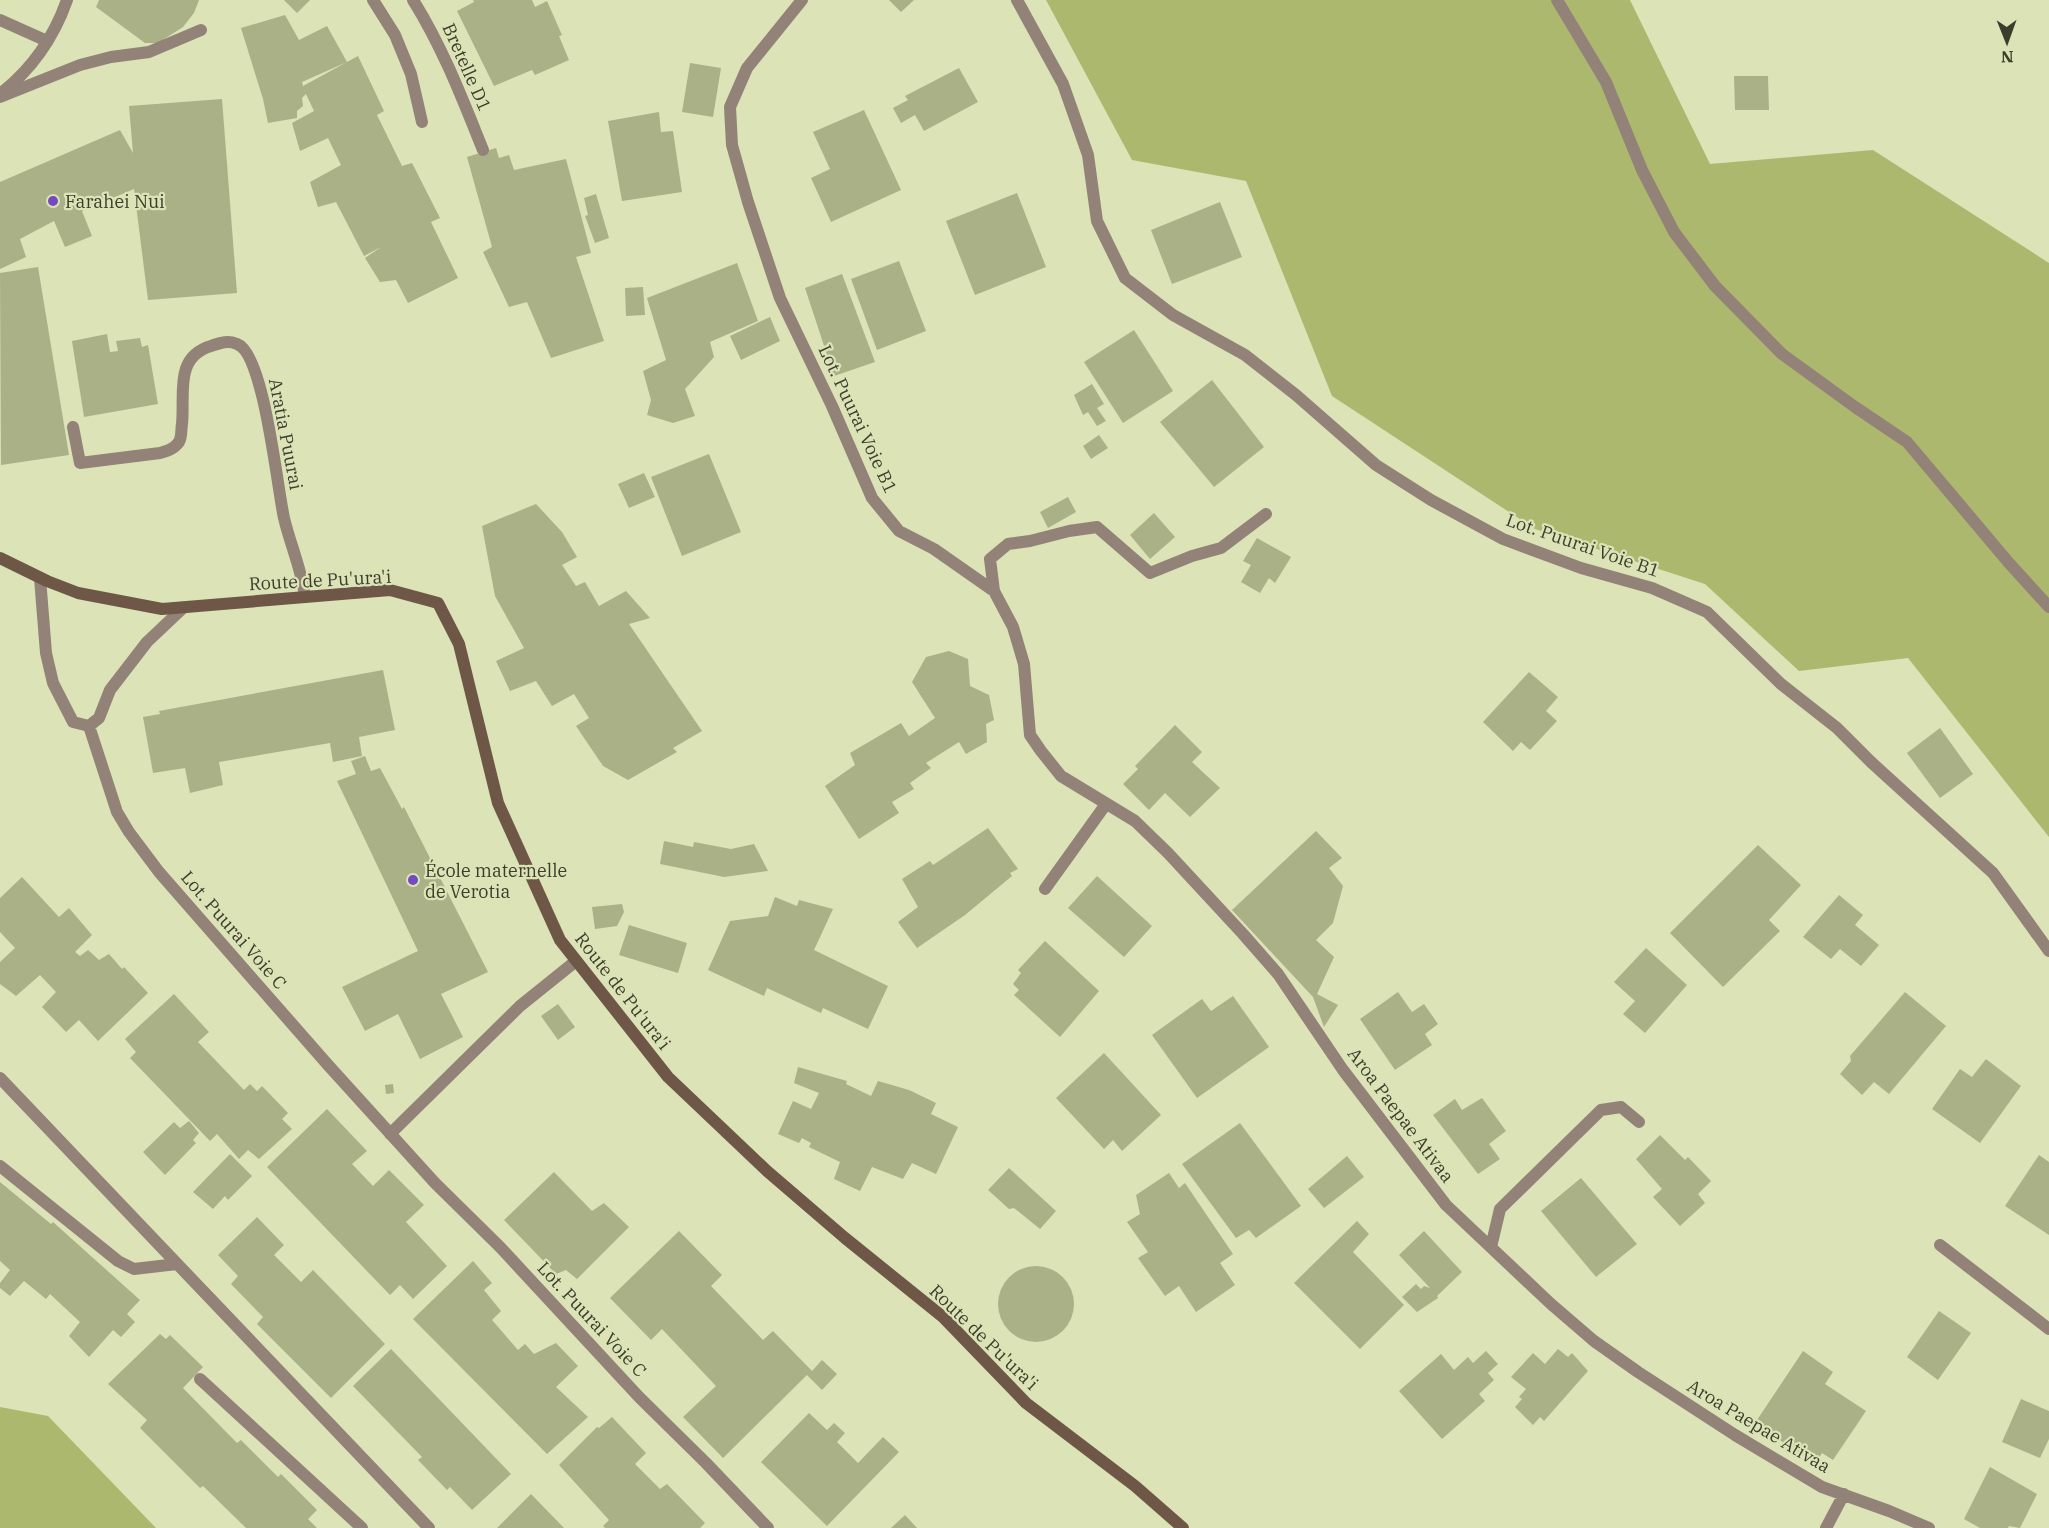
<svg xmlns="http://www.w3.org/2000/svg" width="2049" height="1528" viewBox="0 0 2049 1528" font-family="'IBM Plex Serif',serif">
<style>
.green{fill:#adb86f}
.building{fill:#aab187}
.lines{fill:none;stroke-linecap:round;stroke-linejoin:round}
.service{stroke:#938277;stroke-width:12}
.minor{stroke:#938277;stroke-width:12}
.secondary{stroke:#6f5747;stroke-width:12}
.poi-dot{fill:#7449c2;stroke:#dbe3b7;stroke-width:2}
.labels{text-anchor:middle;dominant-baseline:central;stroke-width:4.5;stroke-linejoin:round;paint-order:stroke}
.street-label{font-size:18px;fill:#3b3e2c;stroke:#dbe3b7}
.poi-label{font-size:18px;fill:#3b3e2c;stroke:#dbe3b7;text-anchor:start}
</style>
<rect width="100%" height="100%" fill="#dbe3b7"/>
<path class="green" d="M1046,0H1630L1710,164L1873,150L2049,263V837L1908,658L1799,671L1705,584L1535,529L1332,396L1246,181L1132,160Z
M0,1407L48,1416L156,1528H0Z"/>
<path class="building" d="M99,0H199L194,13L183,27L158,43H145L96,7Z
M284,0H310L297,13Z
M473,0H532L535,7L547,1L562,35L559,36L569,60L535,75L532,70L494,86L457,11L474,2Z
M889,0H914L901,12Z
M285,15L299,40L327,26L347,62L302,82L303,86L358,56L384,111L377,115L402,166L412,163L440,218L431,222L458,278L408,303L396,280L380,282L365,258L381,247L364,256L336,202L318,207L310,182L341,165L328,138L300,151L292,123L314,111L306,94L302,98L303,106L297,111V118L268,123L263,99L241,28Z
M690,63L721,68L713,117L682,112Z
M959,68L978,102L924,131L915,115L901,123L893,108L908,100L905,96Z
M1734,76H1768L1769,110H1735Z
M222,99L237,293L148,300L134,189L82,211L92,236L65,247L54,221L20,239L26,257L0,269V182L120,130L133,153L129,106Z
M864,110L901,190L831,222L811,178L830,169L813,132Z
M659,112L661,132L673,131L682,192L622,201L608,121Z
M496,148L499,158L509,155L514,170L566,159L591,253L576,257L604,341L551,358L527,302L509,307L483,252L492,247L467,157Z
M1017,193L1046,267L975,295L946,221Z
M596,194L609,238L595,243L585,216L588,215L584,198Z
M1220,202L1242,257L1172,284L1151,230Z
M899,261L926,331L877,350L851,279Z
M737,263L758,321L710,342L714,357L685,389L695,416L673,423L647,415L651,400L643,371L666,360L647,298Z
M38,267L69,455L1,465L0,273Z
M842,274L875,362L834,376L805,288Z
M643,287L645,315L626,316L625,288Z
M770,317L780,341L741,360L730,336Z
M1134,330L1173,391L1123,423L1084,362Z
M107,334L110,352L118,351L116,341L140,338L142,347L148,345L158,404L84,417L72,341Z
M1212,380L1264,447L1214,487L1160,422Z
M1092,384L1104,404L1097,408L1106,421L1097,426L1088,412L1083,415L1074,395Z
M1099,435L1108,448L1091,459L1083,446Z
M709,454L741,532L682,556L651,477Z
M644,473L655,497L629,508L618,484Z
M1068,497L1076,512L1048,528L1040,512Z
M536,504L562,532L577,557L562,565L576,586L585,582L599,606L626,591L650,618L629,624L702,731L673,748L677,752L628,780L603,766L576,726L589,718L574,694L552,706L536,681L510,691L496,661L524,648L495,596L482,526Z
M1154,513L1175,537L1150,559L1130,535Z
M1257,538L1291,557L1275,583L1269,578L1260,593L1241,582L1251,565L1243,561Z
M949,651L968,659L970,686L989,695L994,720L986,724L987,742L966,754L959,742L926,763L931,768L910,783L914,789L892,802L899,813L859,839L825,786L855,765L850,753L901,723L909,736L935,718L912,682L926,657Z
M383,670L395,730L359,737L362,756L333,762L330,743L219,762L223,785L190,793L185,768L153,773L143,717L160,714L159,711Z
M1529,672L1558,697L1546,711L1557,721L1530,750L1521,742L1513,751L1483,722Z
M1175,725L1202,752L1192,762L1220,788L1190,817L1165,793L1149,810L1123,784L1138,769L1135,766Z
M1940,728L1973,774L1940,798L1907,753Z
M365,756L371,771L380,768L402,809L404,807L488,972L441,994L463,1037L420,1059L398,1014L365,1031L342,987L418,951L337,781L356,774L351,761Z
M988,828L1018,869L1010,873L1012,876L965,915L917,948L898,922L918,907L902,879L930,861L933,865Z
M1316,831L1342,858L1329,868L1343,886L1333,923L1316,940L1334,957L1317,994L1338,1005L1324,1027L1313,997L1232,910Z
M664,841L693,847L694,842L731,849L754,844L768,871L724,877L660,864Z
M1758,845L1801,885L1769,920L1780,931L1723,987L1670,933Z
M1097,876L1152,926L1124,957L1068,908Z
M22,877L59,917L69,908L92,935L75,952L80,956L88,950L99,960L109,954L122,969L124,967L148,993L98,1041L79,1020L66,1032L42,1007L56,992L40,975L16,996L0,984V962L15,948L0,932V898Z
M1839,895L1863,915L1855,925L1879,945L1861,966L1840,949L1831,959L1803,937Z
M775,897L797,906L799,900L833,909L814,950L888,986L868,1029L823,1008L821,1013L767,988L764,996L708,970L730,921L768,916Z
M622,904L624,912L617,926L595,929L592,907Z
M629,925L687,943L678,973L619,955Z
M1045,941L1099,991L1060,1037L1014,995L1019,990L1013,984L1021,973L1018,970Z
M1646,948L1687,985L1645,1033L1623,1014L1635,1001L1614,982Z
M1398,992L1412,1012L1424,1004L1438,1024L1425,1034L1432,1045L1395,1070L1360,1019Z
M1905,992L1946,1026L1889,1094L1874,1082L1862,1095L1840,1074L1851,1061L1850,1056Z
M174,994L209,1032L198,1042L244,1090L250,1084L257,1091L262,1086L288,1113L282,1119L292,1129L259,1159L248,1150L239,1159L217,1134L210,1141L130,1058L136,1052L125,1039Z
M1233,996L1269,1047L1197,1098L1152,1035L1202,999L1211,1011Z
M558,1004L575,1027L558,1040L541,1016Z
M1104,1053L1161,1115L1122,1151L1113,1140L1104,1149L1056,1098Z
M1986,1059L2021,1086L1980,1143L1932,1109L1960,1069L1972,1077Z
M798,1067L847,1081L846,1084L871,1096L878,1081L909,1090L936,1103L931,1114L958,1127L936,1174L912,1163L903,1179L872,1167L860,1191L834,1179L840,1162L809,1147L811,1143L802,1138L799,1143L778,1134L793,1101L811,1109L819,1093L794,1083Z
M393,1084L394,1093L386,1094L385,1085Z
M1482,1098L1506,1131L1489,1144L1500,1159L1478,1174L1433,1115L1455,1099L1462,1110Z
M327,1109L367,1151L352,1164L373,1186L389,1170L424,1205L406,1222L447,1266L413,1299L400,1285L390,1295L267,1167Z
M189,1121L199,1133L193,1140L196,1143L165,1175L143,1152L174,1122L180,1128Z
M1240,1123L1301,1206L1256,1238L1249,1230L1236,1238L1182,1164Z
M1660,1135L1685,1160L1688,1157L1711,1181L1698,1194L1705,1203L1680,1226L1653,1197L1662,1189L1636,1159Z
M230,1154L252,1176L228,1200L225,1196L213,1209L193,1192Z
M2039,1155L2049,1162V1235L2005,1206Z
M1347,1156L1364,1177L1324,1208L1308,1189Z
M1009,1168L1056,1211L1040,1229L1014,1208L1009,1209L988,1190Z
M554,1172L592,1211L604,1203L629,1227L577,1279L566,1270L556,1274L504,1220Z
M1169,1173L1179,1188L1185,1183L1233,1254L1220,1263L1235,1285L1196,1312L1179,1286L1165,1296L1138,1258L1148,1252L1127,1222L1140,1214L1136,1195Z
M1581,1178L1637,1244L1596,1277L1541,1211Z
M0,1182L51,1224L53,1222L140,1300L127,1314L135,1322L121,1337L113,1330L89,1357L69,1336L80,1322L50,1294L46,1299L24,1281L10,1296L0,1288V1283L10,1270L0,1261Z
M257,1217L284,1245L274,1255L301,1282L313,1270L385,1344L331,1398L257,1324L263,1317L231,1284L238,1276L218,1255Z
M1357,1221L1369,1234L1353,1252L1404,1305L1360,1349L1294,1283Z
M679,1231L722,1275L711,1286L763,1340L773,1331L812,1371L822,1360L837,1374L822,1390L807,1375L723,1458L683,1417L716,1386L662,1329L651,1340L610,1298Z
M1424,1231L1462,1272L1437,1296L1438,1298L1417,1312L1402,1297L1416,1284L1421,1289L1424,1286L1430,1288L1399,1255Z
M473,1261L492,1283L484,1290L501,1311L492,1320L518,1350L525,1344L534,1354L556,1343L578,1366L556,1387L588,1417L547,1454L413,1319Z
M998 1304a38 38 0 1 1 76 0a38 38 0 1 1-76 0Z
M1939,1311L1971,1333L1938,1380L1907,1357Z
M160,1334L166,1339L170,1335L203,1367L183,1388L237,1443L241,1440L278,1477L281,1474L317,1510L308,1519L317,1528H246L203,1486L200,1488L140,1428L147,1420L108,1384Z
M391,1349L511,1474L472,1510L450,1487L447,1490L418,1460L422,1457L353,1386Z
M1558,1349L1568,1357L1572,1353L1588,1371L1544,1421L1540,1417L1533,1425L1515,1407L1522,1399L1519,1397L1526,1389L1511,1377L1533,1353L1545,1364Z
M1486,1351L1498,1364L1488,1373L1494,1380L1479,1394L1485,1401L1442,1439L1399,1391L1441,1354L1454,1370L1468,1357L1473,1363Z
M1803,1351L1833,1372L1825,1384L1866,1411L1833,1460L1822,1453L1815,1464L1755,1423Z
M2021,1399L2049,1411V1439L2040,1458L2002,1442Z
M809,1413L827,1430L834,1423L845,1433L837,1442L858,1463L883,1437L899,1452L827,1526L761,1462Z
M612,1417L646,1453L635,1464L660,1489L667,1484L705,1523L700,1528H605L603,1526L609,1520L559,1465L597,1427L599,1428Z
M1990,1467L2037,1494L2020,1528L2009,1526L2008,1528H1980L1964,1519Z
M531,1494L564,1528H497Z
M905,1515L917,1528H891Z"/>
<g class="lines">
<path class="service" d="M373,0L395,35L411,74L422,122
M0,20L47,41
M0,97L80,65L111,57L149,52L201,30
M1045,889L1106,804
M1940,1245L2049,1329"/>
<path class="minor" d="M413,0C443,48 462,98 483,150
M802,0L747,68L730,107L732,145L748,202L780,298L832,406L872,498L899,531L934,549L994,591L990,559L1008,544L1030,541L1069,531L1097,527L1150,573L1192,556L1221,548L1266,514
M1017,0L1063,84L1088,155L1097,221L1125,278L1173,315L1245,355L1296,395L1376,465L1431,500L1503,539L1581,568L1652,588L1707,612L1781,684L1837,728L1871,762L1993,873L2049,951
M1557,0L1606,82L1642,170L1674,232L1715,286L1782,354L1855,407L1907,442L2009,563L2049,607
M0,94C31,70 54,37 67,0
M73,427L80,463L160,453C167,451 174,449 179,442C182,437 181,429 182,424C185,394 174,357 211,346C220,343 227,340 237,344C264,353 277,487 284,518C290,544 302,570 305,597
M40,578L46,653L53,683L73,722L89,726
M994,591L1013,627L1024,664L1030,735L1041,751L1061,776L1135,821L1168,853L1243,934L1278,974L1343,1070L1446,1205L1551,1304L1594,1341L1638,1372L1735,1435L1822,1487L1889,1511L1929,1528
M89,726L117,812L129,832L159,872L328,1065L435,1183L500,1247L639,1397L706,1463L768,1528
M89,726L99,718L110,690L147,642L183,608
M0,1078L429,1528
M390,1134L520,1006L576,961
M0,1166L118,1261L134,1269L177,1264
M1491,1247L1500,1209L1601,1110L1621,1107L1639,1122
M200,1379L362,1528
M1826,1528L1844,1494"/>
<path class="secondary" d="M0,558L47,581L78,593L162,609L390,590L438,603L459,644L498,803L560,940L668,1077L767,1171L845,1238L943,1317L1026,1403L1135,1486L1183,1528"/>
</g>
<g class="poi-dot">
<circle cx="53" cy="201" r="6"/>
<circle cx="413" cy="880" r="6"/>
</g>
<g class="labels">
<g class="street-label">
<text transform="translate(467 67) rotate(66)">Bretelle D1</text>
<text transform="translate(858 419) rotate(65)">Lot. Puurai Voie B1</text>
<text transform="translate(286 434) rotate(79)">Aratia Puurai</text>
<text transform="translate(1583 545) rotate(19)">Lot. Puurai Voie B1</text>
<text transform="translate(320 580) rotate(-3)">Route de Pu'ura'i</text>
<text transform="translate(234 930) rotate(49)">Lot. Puurai Voie C</text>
<text transform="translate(623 991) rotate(52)">Route de Pu'ura'i</text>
<text transform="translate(1401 1115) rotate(53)">Aroa Paepae Ativaa</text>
<text transform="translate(592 1319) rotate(47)">Lot. Puurai Voie C</text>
<text transform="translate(984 1337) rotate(44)">Route de Pu'ura'i</text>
<text transform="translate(1759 1426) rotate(31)">Aroa Paepae Ativaa</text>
</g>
<g class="poi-label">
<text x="65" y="201">Farahei Nui</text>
<text x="425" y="870">École maternelle<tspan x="425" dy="21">de Verotia</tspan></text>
</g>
</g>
<g transform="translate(2007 42) rotate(179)" stroke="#dbe3b7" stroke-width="4.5" paint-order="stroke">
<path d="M0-4.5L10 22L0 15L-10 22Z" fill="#3b3e2c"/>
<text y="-9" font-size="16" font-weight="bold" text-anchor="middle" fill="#3b3e2c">N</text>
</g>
</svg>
